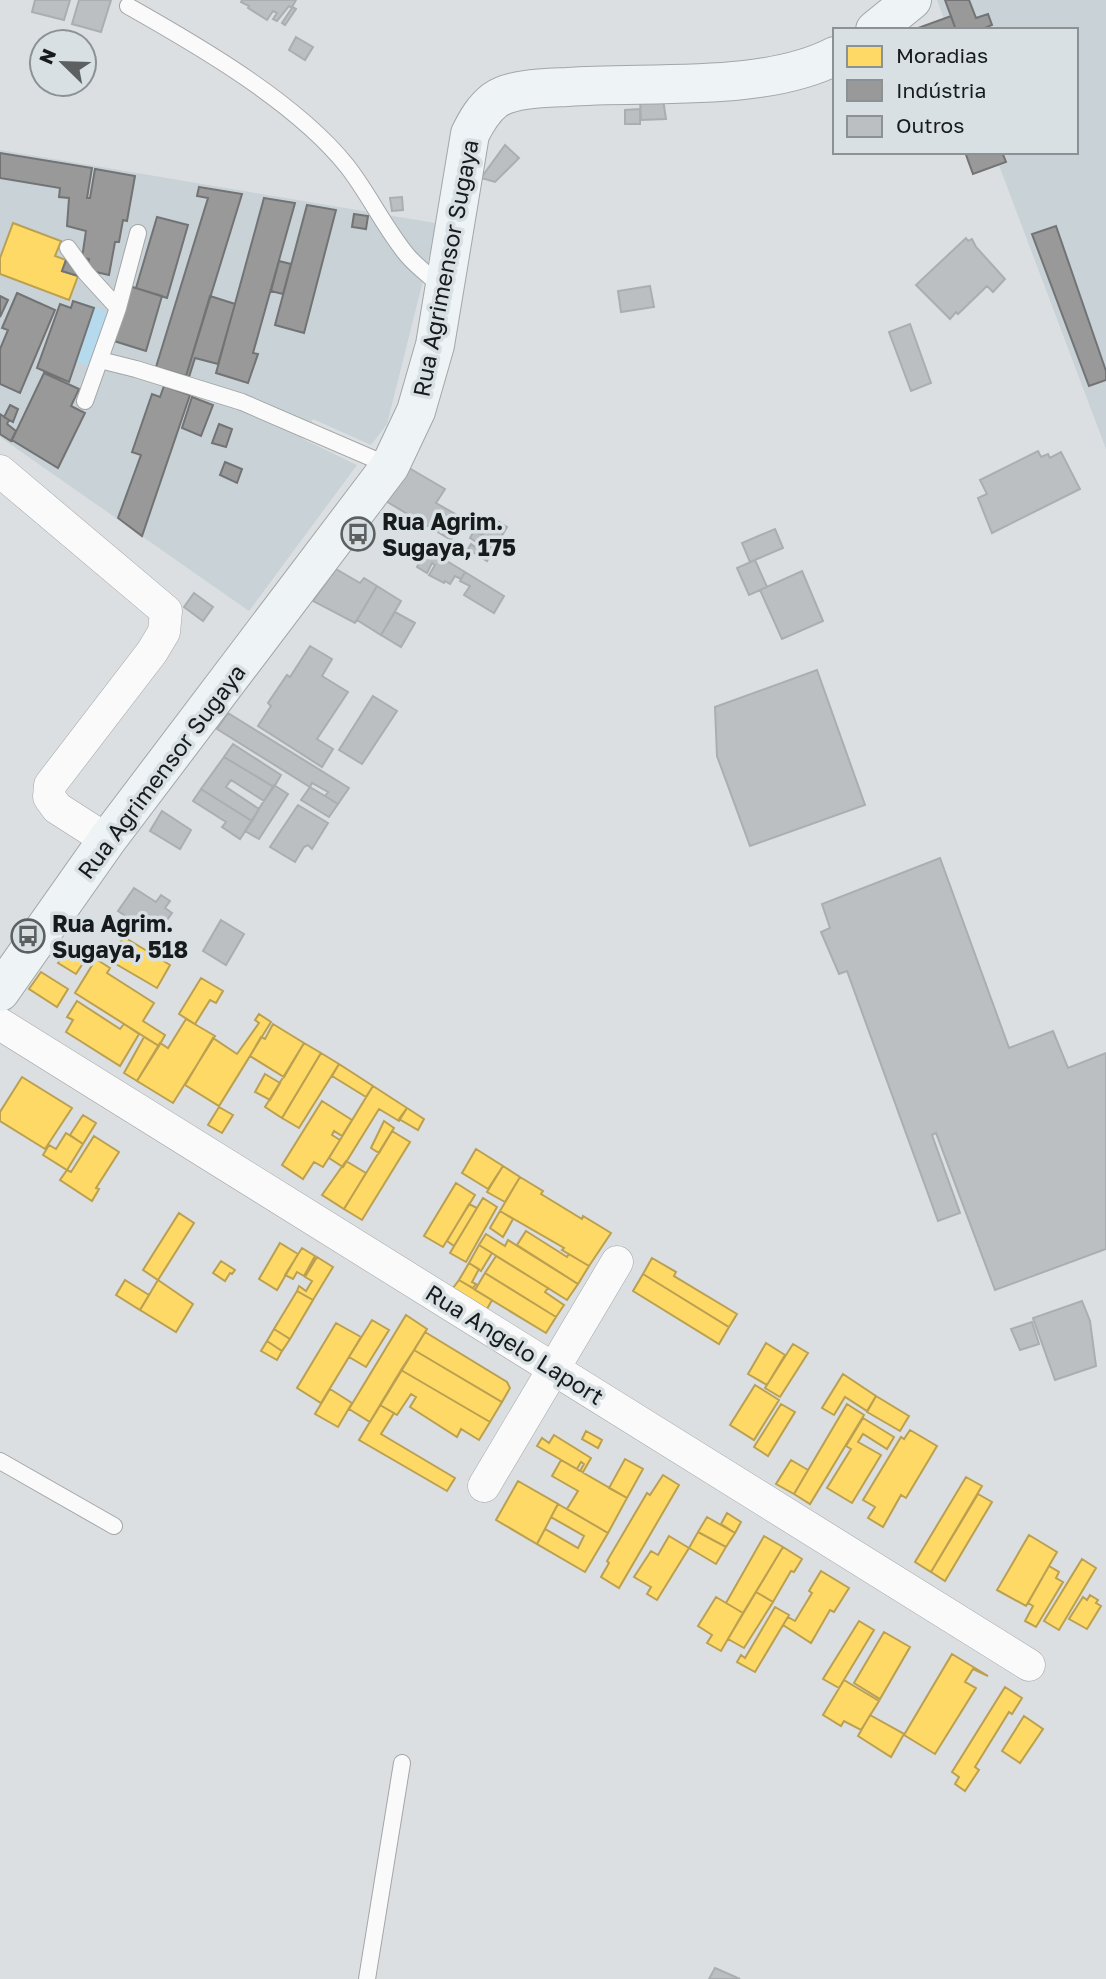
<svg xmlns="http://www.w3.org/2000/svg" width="1106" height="1979" viewBox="0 0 1106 1979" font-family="'Golos Text',sans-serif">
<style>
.built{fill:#c8d2d7}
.green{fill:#b6daed}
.homes{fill:#ffd966;stroke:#baa050;stroke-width:2}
.industry{fill:#999;stroke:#727374;stroke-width:2}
.building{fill:#bcbfc1;stroke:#abaeb0;stroke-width:2}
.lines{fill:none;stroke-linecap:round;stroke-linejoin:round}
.service-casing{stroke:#a3a6a7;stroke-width:18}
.minor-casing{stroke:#a3a6a7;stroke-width:33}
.secondary-casing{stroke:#a3a6a7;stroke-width:40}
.service{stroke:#fafafa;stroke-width:16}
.minor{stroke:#fafafa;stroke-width:32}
.secondary{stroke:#eef3f5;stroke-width:38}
.labels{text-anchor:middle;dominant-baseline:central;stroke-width:7;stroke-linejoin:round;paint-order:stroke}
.street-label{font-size:23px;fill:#181b1c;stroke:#d8e0e4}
.poi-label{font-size:23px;font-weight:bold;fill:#181b1c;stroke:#d8e0e4;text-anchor:start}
</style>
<rect width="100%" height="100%" fill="#dbdfe1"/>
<path class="built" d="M937,0H1106V449L994,152H1076V30H948Z
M0,150L435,223V233L387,424L371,445L313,419L303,439L357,465L249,611L0,437Z"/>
<path class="green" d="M79,301L110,313L90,366L59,355Z"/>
<path class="homes" d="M13,223L61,241L55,256L66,260L62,271L78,276L69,300L0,274V258Z
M124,937L170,965L157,988L109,960Z
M71,943L89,954L76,974L58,963Z
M96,959L110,968L107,973L154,1003L143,1021L165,1035L159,1046L75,993Z
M41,972L68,989L57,1007L29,989Z
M201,978L223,991L216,1003L210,1000L195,1024L179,1014Z
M77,1001L120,1029L124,1024L139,1034L120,1066L66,1032L73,1020L67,1017Z
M259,1014L271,1022L219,1106L185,1085L213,1038L237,1054L259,1023L255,1020Z
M186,1019L215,1036L173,1103L137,1081L160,1043L168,1048Z
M273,1024L304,1043L284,1077L250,1056L261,1037L265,1039Z
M144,1037L159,1046L137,1081L124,1073Z
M304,1043L321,1053L282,1118L265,1107Z
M321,1053L339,1064L299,1128L282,1118Z
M339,1064L373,1086L366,1097L332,1076Z
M265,1074L280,1083L270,1100L255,1092Z
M22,1077L72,1108L45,1149L0,1121V1112Z
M373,1086L407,1108L399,1121L379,1109L343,1167L329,1158Z
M322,1101L352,1120L342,1136L334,1131L332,1135L340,1140L323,1167L314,1162L303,1179L282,1165Z
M219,1107L233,1115L222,1133L208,1125Z
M407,1108L424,1119L418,1130L399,1119Z
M83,1115L96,1123L83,1144L70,1135Z
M384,1121L394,1128L379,1153L371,1148Z
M392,1131L410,1142L362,1220L344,1209Z
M66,1133L83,1144L67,1170L43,1155L49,1145L56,1149Z
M94,1136L119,1152L96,1188L99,1189L92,1201L60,1180L67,1170L71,1172Z
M476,1149L503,1166L488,1189L462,1173Z
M346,1161L366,1173L344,1209L322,1195Z
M503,1166L520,1177L505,1202L487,1192Z
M520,1177L543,1191L541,1194L582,1219L583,1216L611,1233L589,1266L562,1250L564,1248L500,1211Z
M456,1183L475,1195L443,1247L424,1236Z
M483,1198L497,1207L466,1262L450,1253Z
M469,1204L477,1208L454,1246L447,1241Z
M500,1211L513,1219L503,1237L490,1228Z
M179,1213L194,1223L158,1280L143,1270Z
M526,1231L567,1257L569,1254L589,1266L578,1284L517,1245Z
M486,1234L505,1246L508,1240L578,1284L567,1300L479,1245Z
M280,1243L298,1254L277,1290L259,1279Z
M479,1245L492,1253L481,1271L469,1263Z
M302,1248L315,1256L304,1276L297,1272L293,1279L285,1275Z
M496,1256L548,1288L545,1292L564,1305L556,1317L485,1273Z
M317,1257L333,1267L313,1300L297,1291L299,1286L306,1291L312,1281L305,1277Z
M652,1258L676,1272L674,1276L737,1314L729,1327L643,1274Z
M221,1261L235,1270L232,1274L230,1273L225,1281L213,1273Z
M469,1263L479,1269L472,1282L476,1284L473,1288L459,1280Z
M485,1273L556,1317L546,1333L475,1290Z
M643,1274L729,1327L719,1344L633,1291Z
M125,1280L149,1295L140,1310L116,1295Z
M158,1280L193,1304L176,1332L140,1310Z
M459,1280L492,1300L487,1309L453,1288Z
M297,1291L313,1300L290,1339L274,1329Z
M406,1315L427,1329L370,1422L349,1409Z
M372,1320L389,1330L366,1367L349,1357Z
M336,1323L361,1337L321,1403L297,1388Z
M274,1329L290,1339L282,1351L267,1341Z
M425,1332L507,1382L510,1388L502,1402L414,1350Z
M267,1341L282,1351L277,1360L261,1351Z
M766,1343L785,1355L767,1385L748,1374Z
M793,1344L808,1353L780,1397L765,1388Z
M414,1350L502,1402L490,1422L401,1370Z
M401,1370L490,1422L479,1440L461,1429L457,1437L410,1407L416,1397L411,1394L397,1415L380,1405Z
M843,1374L876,1396L867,1411L845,1397L834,1415L822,1408Z
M755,1385L779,1400L754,1440L730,1425Z
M330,1389L352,1403L338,1427L315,1414Z
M876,1396L909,1416L900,1431L867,1412Z
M781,1404L795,1412L768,1456L754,1447Z
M847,1404L864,1415L810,1504L794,1494Z
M380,1405L394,1413L381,1434L455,1478L447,1491L359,1440Z
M863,1418L894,1437L887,1449L863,1434L858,1442L881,1455L852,1503L827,1488L851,1449L846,1446Z
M910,1430L937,1446L906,1498L901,1495L883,1527L868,1518L875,1507L863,1500L901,1437L904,1439Z
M586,1431L602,1440L598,1448L582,1439Z
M554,1435L591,1458L583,1472L580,1471L584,1464L581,1462L577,1469L537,1446L542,1438L549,1443Z
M625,1459L643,1469L627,1498L609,1488Z
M561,1460L627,1498L608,1533L567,1509L578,1491L552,1476Z
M791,1460L808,1470L794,1494L776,1484Z
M663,1475L679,1485L619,1588L601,1577L609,1563L607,1561L647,1493L650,1495Z
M966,1477L982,1486L931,1572L915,1562Z
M518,1481L558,1504L537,1544L496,1520Z
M978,1494L992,1502L945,1581L931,1572Z
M558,1504L608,1533L585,1572L537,1544L545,1529L578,1548L584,1536L551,1517Z
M727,1513L741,1522L735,1533L721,1524Z
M707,1517L735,1533L726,1547L698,1532Z
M698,1532L726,1547L716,1564L689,1548Z
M1029,1535L1057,1552L1026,1606L997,1590Z
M669,1536L689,1548L657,1600L647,1594L651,1587L634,1577L651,1551L658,1555Z
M764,1536L783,1547L743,1613L726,1603Z
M783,1547L802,1559L794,1572L791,1571L773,1602L756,1592Z
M1082,1559L1096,1568L1059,1630L1044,1621Z
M1049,1566L1059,1572L1056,1578L1063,1582L1036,1627L1025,1621L1033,1606L1028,1603Z
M821,1571L849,1588L834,1612L830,1610L811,1643L783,1625L788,1617L795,1621L812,1593L809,1591Z
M756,1592L773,1602L744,1648L728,1639Z
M1090,1595L1098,1600L1096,1603L1101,1606L1087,1629L1069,1619L1083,1597L1087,1600Z
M716,1597L743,1613L721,1651L707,1643L712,1635L698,1626Z
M775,1607L789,1615L755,1672L737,1662L741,1655L745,1658Z
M859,1621L874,1630L839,1688L823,1679Z
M884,1632L910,1647L880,1699L854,1683Z
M952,1654L988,1676L973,1669L965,1682L976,1688L935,1754L904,1735Z
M844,1680L879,1701L861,1730L844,1721L841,1726L823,1715Z
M1005,1687L1022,1698L1012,1714L1009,1712L975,1767L979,1770L965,1791L955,1784L959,1777L952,1772Z
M870,1715L904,1734L891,1757L858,1736Z
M1024,1716L1043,1729L1020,1763L1002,1751Z"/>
<path class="industry" d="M945,0H969L976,18L988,14L992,25L980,30H956Z
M951,16L956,30H919L918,28Z
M965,152H1002L1006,162L973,174Z
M0,153L92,168L87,198H90L95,169L135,176L127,221L123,220L119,242H115L109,275L87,270L89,259L82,258L86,231L67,226L69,198L59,197L60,188L0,178Z
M199,187L242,194L186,376L156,367L208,198L197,196Z
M264,198L295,203L253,353L258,354L248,383L216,373Z
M307,205L336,210L304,333L275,325Z
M354,214L368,216L366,229L352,227Z
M157,217L188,225L167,298L136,288Z
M1056,226L1106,371V380L1089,386L1032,234Z
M66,260L79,274L78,276L62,271Z
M279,261L291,264L283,294L271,291Z
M129,286L162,296L146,351L114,341Z
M17,293L55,310L20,393L0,384V349L8,330L2,328Z
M0,296L8,300L0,317Z
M210,296L235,304L218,364L195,358L189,377L186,376Z
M73,301L94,308L69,382L37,368L60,304L71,308Z
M44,373L79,389L71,406L85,413L58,468L12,440Z
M164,386L190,395L142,536L118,518L141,455L132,452L152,394L160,397Z
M192,397L213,405L201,436L182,428Z
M10,405L18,409L13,422L4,417Z
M0,414L9,420L7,424L16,431L11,441L0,434Z
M219,424L232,429L226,447L212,443Z
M225,462L242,469L237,483L220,475Z"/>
<path class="building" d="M35,0H70L64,20L32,12Z
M79,0H111L101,32L72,24Z
M242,0H296L292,7L296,9L285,25L282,23L292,8L289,6L277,21L273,19L277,13L273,11L267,20L248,8L249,6L241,2Z
M296,37L313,47L305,60L289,50Z
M663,99L666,119L641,120L640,100Z
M640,109V124H625V110Z
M505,145L519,158L495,182L481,178Z
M402,197L403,210L392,211L390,198Z
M966,238L968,241L972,239L976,247L1005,279L993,292L987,286L958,314L956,312L950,319L916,285Z
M650,286L654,307L621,312L618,291Z
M910,324L931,383L911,391L889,332Z
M1038,451L1041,457L1048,454L1050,458L1061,452L1080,489L992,533L978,498L987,494L980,480Z
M404,465L445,489L436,503L464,519L451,540L384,500Z
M493,518L507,527L487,561L468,549L471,544L475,547L478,543L470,538L474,531L482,535Z
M775,529L783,548L750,562L742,543Z
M427,549L465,572L461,579L455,576L450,584L445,581L444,583L429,575L435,565L432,563L427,573L417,567Z
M755,560L767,587L749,595L737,568Z
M336,569L360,583L364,578L377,586L355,623L313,601Z
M802,571L823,621L782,639L760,590Z
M465,572L504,596L494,613L464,595L470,586L460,581Z
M377,586L401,601L381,635L357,620Z
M194,593L213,607L203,621L184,607Z
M395,612L415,623L401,647L381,635Z
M310,646L332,659L322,676L348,692L317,739L333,749L322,767L258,726L271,706L268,703L287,675L290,677Z
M817,670L865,805L750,846L717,756L715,707Z
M373,696L397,711L362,764L339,750Z
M228,713L349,788L338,804L325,796L328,792L312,783L310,787L217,729Z
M233,744L281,775L274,787L224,757Z
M224,757L274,787L264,801L231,780L226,787L259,809L252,821L201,789Z
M274,785L288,794L259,839L245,831Z
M310,787L338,804L329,817L301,800Z
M201,789L252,821L240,839L222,827L226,822L193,801Z
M298,805L328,823L312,849L308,845L304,847L295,862L270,847Z
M162,811L191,830L180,849L150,831Z
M940,858L1009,1048L1053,1031L1068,1068L1106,1053V1249L995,1290L936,1133L932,1135L960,1213L938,1221L847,971L839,974L821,932L830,928L822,904Z
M134,888L156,902L161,895L170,901L165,908L172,913L160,930L151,924L147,930L118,911Z
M221,920L244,934L226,965L203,951Z
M1082,1301L1090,1321L1096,1366L1055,1380L1033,1318Z
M1032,1322L1039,1344L1020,1350L1011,1329Z
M715,1968L740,1979H709Z"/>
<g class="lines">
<defs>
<path id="service" d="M128,6C199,46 297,103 347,166C369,194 384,227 407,255C417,267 431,277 442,287
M68,248L86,273L118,308
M100,360L136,369L242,402L390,466
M85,401L118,308L138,233
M0,1461L114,1526
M367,1979L402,1763"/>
<path id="minor" d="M0,471L166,611L164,632L152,652L50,785L49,797L57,808L107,840
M0,1024L1029,1665
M484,1486L617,1262"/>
<path id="secondary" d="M875,30L912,0
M0,992L107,840L390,466L416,411L435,345L470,134C476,122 483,109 495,100C512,88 546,88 567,87C647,81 763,93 835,56"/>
</defs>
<use href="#service" class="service-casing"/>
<use href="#minor" class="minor-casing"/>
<use href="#secondary" class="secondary-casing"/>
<use href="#service" class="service"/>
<use href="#minor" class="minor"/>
<use href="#secondary" class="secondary"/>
</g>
<defs>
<symbol id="bus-ring" viewBox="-11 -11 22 22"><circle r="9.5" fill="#d8e0e4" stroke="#5c6061" stroke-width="1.5"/><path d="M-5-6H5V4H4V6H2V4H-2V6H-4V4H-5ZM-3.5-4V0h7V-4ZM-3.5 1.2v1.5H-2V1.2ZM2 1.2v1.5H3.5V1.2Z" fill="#5c6061"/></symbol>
</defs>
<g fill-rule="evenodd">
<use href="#bus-ring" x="339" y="515" width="38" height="38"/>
<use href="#bus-ring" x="9" y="917" width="38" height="38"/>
</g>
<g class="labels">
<g class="street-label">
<text transform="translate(445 268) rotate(-79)">Rua Agrimensor Sugaya</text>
<text transform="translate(161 771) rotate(-53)">Rua Agrimensor Sugaya</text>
<text transform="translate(515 1344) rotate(32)">Rua Angelo Laport</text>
</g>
<g class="poi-label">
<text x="382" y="521">Rua Agrim.<tspan x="382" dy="26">Sugaya, 175</tspan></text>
<text x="52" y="923">Rua Agrim.<tspan x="52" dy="26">Sugaya, 518</tspan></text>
</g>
</g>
<rect x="833" y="28" width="245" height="126" fill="#d8e0e4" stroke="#8b9194" stroke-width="2"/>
<rect x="847" y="46" width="35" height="21" fill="#ffd966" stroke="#8b9194" stroke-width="2"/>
<text x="896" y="63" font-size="21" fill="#181b1c">Moradias</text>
<rect x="847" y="80" width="35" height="21" fill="#999999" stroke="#8b9194" stroke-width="2"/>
<text x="896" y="98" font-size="21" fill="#181b1c">Indústria</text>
<rect x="847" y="116" width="35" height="21" fill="#bcbfc1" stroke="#8b9194" stroke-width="2"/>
<text x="896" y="133" font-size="21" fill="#181b1c">Outros</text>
<g transform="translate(63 63) rotate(293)"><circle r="33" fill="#d8e0e4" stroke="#8b9194" stroke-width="2"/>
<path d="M0-5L12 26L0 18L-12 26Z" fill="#5c6061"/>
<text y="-10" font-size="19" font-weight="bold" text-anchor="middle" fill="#181b1c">N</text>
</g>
</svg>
